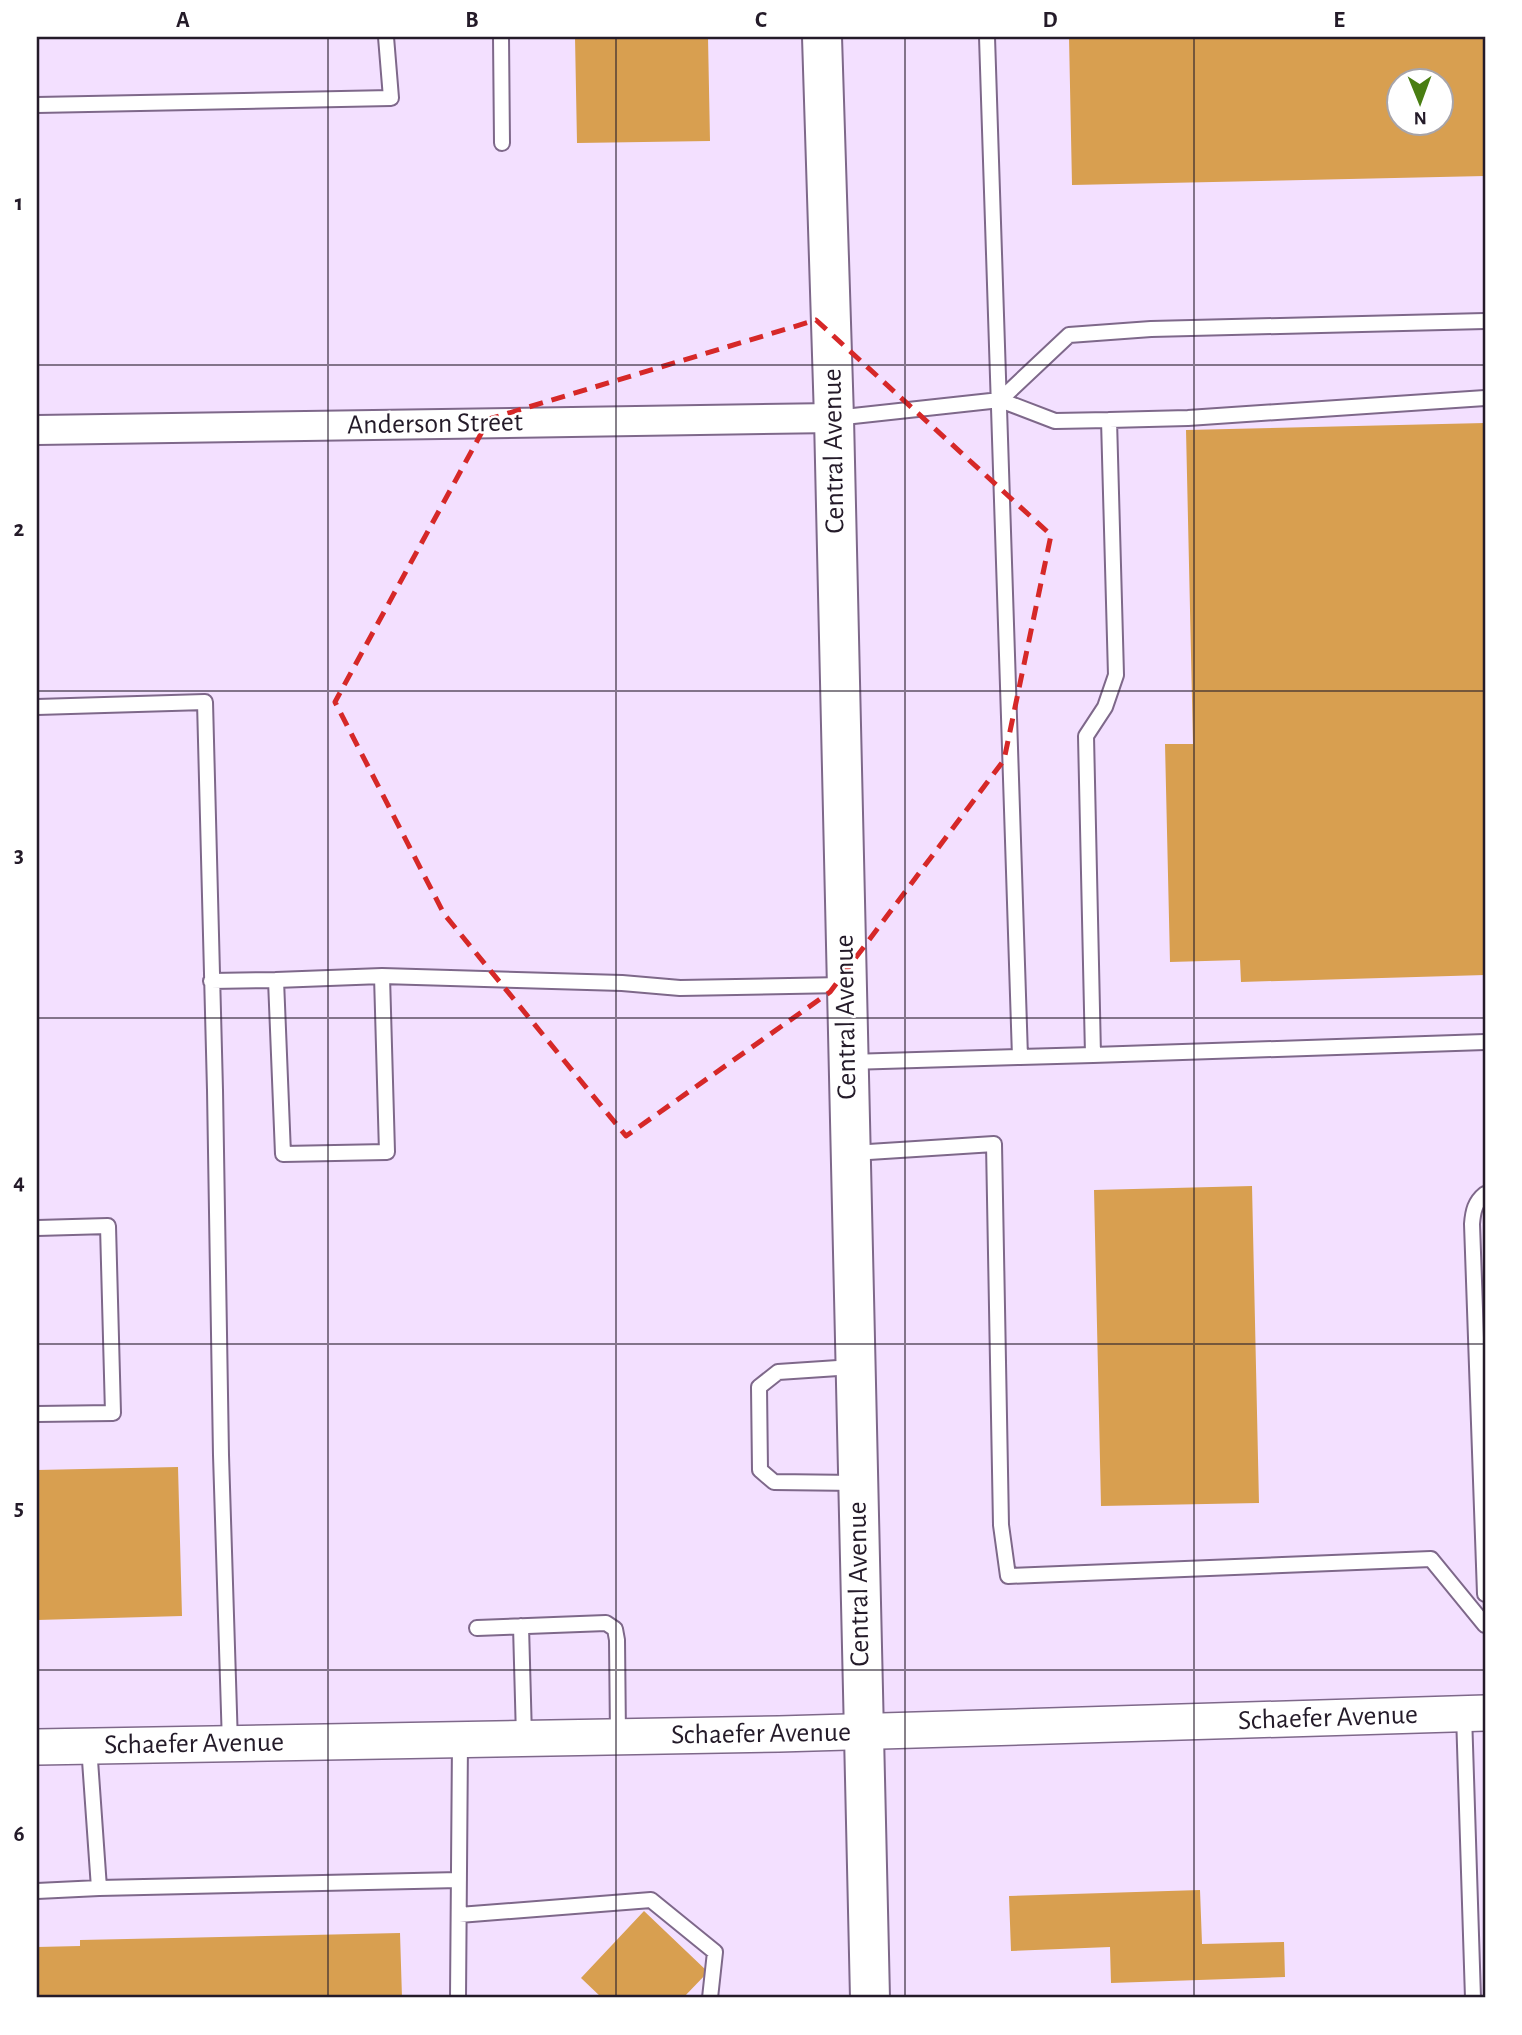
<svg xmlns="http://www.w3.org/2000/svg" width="1522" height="2035" viewBox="0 0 1522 2035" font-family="'Alegreya Sans',sans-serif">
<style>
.building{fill:#d89f50;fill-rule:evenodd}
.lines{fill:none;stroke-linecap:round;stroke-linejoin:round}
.service-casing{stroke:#7e688a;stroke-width:18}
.minor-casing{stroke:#7e688a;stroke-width:32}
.tertiary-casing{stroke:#7e688a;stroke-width:38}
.primary-casing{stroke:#7e688a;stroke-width:42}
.service{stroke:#fff;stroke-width:14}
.minor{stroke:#fff;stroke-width:28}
.tertiary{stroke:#fff;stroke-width:35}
.primary{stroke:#fff;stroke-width:38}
.marked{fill:none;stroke:#d62828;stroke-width:5;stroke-dasharray:14 9;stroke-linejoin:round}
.grid{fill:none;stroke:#241b29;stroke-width:2;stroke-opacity:0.55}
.labels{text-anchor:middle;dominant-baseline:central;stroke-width:5;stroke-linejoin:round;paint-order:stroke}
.street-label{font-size:28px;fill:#241b29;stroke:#fff}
.neatline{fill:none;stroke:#241b29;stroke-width:2.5}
.grid-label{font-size:23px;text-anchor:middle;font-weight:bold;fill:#241b29}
</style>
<rect width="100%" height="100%" fill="#f3e0ff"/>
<path class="building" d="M575,37H708L710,141L577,143Z
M1069,37H1485V176L1072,185ZM1400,80H1442V122H1400Z
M1485,423V975L1241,982L1240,960L1170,962L1165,744H1193L1186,430Z
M1252,1186L1259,1503L1101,1506L1094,1190Z
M178,1467L182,1616L37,1620V1470Z
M1200,1890L1202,1944L1284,1942L1285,1977L1111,1983L1110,1947L1011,1951L1009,1896Z
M644,1911L708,1972L683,1998H602L581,1978Z
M400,1933L402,1998H37V1947L80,1946V1940Z"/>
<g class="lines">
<defs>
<path id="service" d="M501,37L502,143
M37,105L391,98L386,37
M1000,400L1069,335L1151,329L1485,321
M835,418L1000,400L1055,421L1109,420L1116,675L1105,707L1086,736L1093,1055L1020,1057
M1109,420L1188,418L1485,398
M37,707L205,702L215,1090L221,1455L230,1744
M276,980L382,976
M211,981L276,980L283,1154L387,1152L382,976L622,983L680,988L844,985
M1093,1055L1485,1042
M849,1062L1020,1057L987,37
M853,1153L994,1144L1001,1525L1008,1576L1431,1559L1485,1625
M1485,1194C1475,1202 1473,1211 1472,1224L1485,1594
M37,1228L108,1226L113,1413L37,1414
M853,1367L778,1372L759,1387L760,1470L774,1482L857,1483
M521,1626L524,1737
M477,1628L606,1623L615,1629L617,1640L618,1736
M1464,1714L1473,1998
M99,1888L459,1880
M37,1891L99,1888L89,1746
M459,1915L651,1900L715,1952L710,1998
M458,1998L460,1741"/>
<path id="minor" d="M37,430L834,418"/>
<path id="tertiary" d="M37,1747L779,1734L1485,1713"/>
<path id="primary" d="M822,37L834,418L870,1998"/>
</defs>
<use href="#service" class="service-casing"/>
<use href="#minor" class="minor-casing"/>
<use href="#tertiary" class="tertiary-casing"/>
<use href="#primary" class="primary-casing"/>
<use href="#service" class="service"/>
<use href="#minor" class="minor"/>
<use href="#tertiary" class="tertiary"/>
<use href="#primary" class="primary"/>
</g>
<path class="marked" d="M816,320L1051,535L1004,760L830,992L626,1136L444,914L335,702L489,419Z"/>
<path class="grid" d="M328,37V1998M616,37V1998M905,37V1998M1194,37V1998M37,365H1485M37,691H1485M37,1018H1485M37,1344H1485M37,1670H1485"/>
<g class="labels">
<g class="street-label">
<text transform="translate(435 424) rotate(-1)">Anderson Street</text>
<text transform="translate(834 451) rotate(-91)">Central Avenue</text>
<text transform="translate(846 1017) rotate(-91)">Central Avenue</text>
<text transform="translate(859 1584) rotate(-91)">Central Avenue</text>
<text transform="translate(1328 1718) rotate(-2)">Schaefer Avenue</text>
<text transform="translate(761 1734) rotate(-1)">Schaefer Avenue</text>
<text transform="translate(194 1744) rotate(-1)">Schaefer Avenue</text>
</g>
</g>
<rect width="1522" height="2035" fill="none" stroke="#ffffff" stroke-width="77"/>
<g transform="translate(1420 102) rotate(179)"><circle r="33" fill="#ffffff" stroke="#a7a4a9" stroke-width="2"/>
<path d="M0-5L12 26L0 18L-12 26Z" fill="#497e12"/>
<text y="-10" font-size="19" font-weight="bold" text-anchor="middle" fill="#241b29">N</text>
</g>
<rect x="38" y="38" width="1446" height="1958" class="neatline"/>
<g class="grid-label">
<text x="183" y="27">A</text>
<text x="472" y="27">B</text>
<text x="761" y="27">C</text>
<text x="1050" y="27">D</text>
<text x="1339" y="27">E</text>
<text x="19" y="210">1</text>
<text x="19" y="536">2</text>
<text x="19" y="862">3</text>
<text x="19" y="1189">4</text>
<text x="19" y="1515">5</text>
<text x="19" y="1841">6</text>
</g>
</svg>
